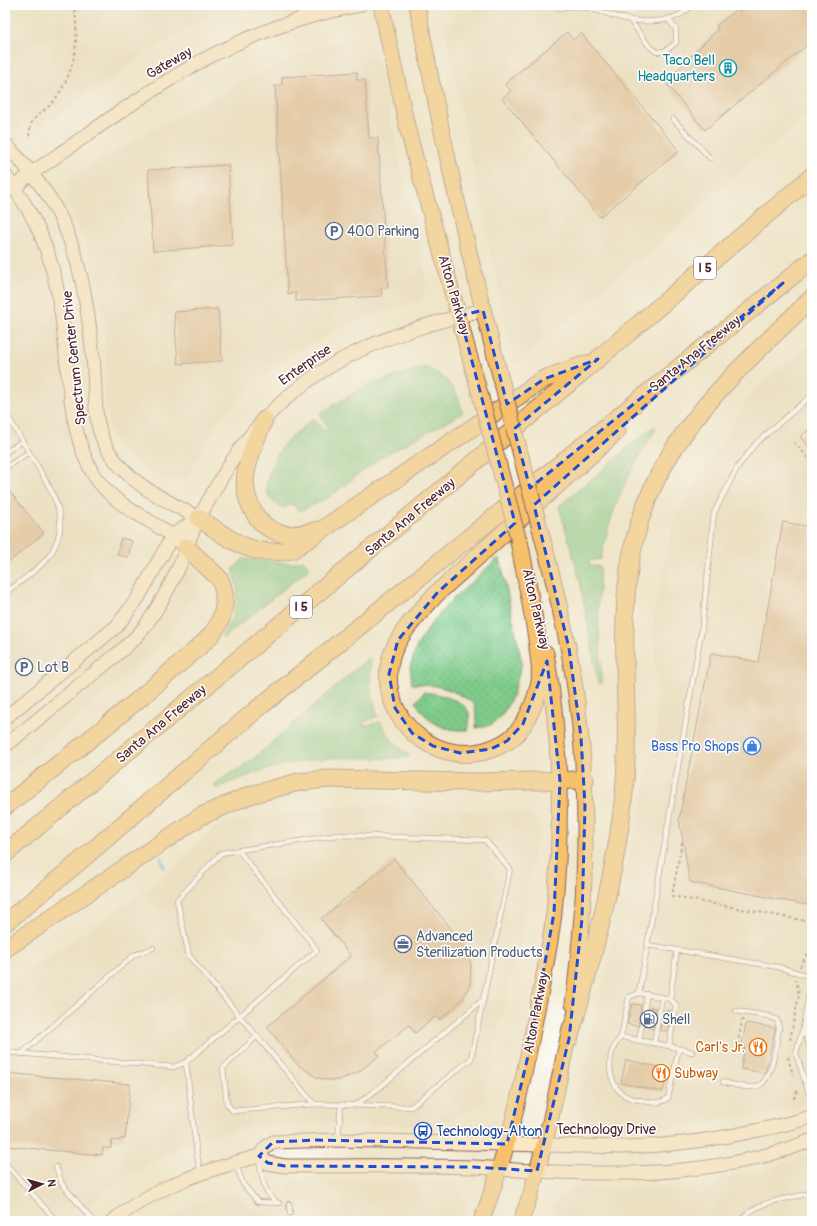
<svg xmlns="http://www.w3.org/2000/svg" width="817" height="1226" viewBox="0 0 817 1226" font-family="Pangolin,sans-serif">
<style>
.built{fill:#e8d9ba}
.park{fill:url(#park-dots);stroke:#64755a}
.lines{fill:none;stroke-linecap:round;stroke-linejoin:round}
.stream{stroke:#45acc5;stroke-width:3.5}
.building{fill:#d8ad81}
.lane-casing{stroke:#846563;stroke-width:6}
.secondary-casing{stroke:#846563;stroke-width:15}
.primary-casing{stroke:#846563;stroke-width:17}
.highway-casing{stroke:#846563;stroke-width:19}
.path{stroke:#846563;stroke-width:2;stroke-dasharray:3 3;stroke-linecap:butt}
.lane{stroke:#fff;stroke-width:4.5}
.secondary{stroke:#fce6c4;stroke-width:13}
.primary{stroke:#f7c06b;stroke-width:15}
.highway{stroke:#f7c06b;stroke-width:17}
.primary-bridge-casing{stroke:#846563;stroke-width:17;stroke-linecap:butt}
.primary-bridge{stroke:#f7c06b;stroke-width:15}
.marked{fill:none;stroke:#1d4ed8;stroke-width:3;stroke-dasharray:8 5;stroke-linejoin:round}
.labels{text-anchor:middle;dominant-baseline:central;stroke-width:3;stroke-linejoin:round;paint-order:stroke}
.shield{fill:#fff;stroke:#80626b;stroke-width:1}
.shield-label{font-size:13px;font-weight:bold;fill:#4a1f2b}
.culture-label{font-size:14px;fill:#0d838f;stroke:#fff;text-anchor:end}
.street-label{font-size:14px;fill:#4a1f2b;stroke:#fff}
.service-label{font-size:14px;fill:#4e5e75;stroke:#fff;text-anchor:start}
.shop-label{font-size:14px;fill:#366cbe;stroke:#fff;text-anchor:end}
.food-label{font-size:14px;fill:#c56008;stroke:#fff;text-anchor:end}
.transit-label{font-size:14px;fill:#164399;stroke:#fff;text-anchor:start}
</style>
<defs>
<pattern id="park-dots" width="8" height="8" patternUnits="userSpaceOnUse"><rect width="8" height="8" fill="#7fcb8a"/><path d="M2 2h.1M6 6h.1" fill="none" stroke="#6fae77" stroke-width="1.8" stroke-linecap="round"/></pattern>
</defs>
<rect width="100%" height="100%" fill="#fff"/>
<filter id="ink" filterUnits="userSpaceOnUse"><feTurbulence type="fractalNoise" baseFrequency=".025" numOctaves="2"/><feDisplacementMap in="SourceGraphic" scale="8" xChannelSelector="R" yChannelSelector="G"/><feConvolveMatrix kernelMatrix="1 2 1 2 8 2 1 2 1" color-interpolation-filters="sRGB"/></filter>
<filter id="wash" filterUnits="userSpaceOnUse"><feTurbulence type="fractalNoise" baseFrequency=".012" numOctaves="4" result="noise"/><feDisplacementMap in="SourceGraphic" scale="16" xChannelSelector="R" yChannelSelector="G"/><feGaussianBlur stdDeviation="0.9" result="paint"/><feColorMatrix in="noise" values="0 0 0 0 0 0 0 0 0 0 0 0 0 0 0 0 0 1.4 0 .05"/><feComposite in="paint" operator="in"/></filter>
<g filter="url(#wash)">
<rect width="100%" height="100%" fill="#efe6cb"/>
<path class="built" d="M5,5H229L151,50L38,131L33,120L17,129L5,117Z
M498,5H812V111L514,366L445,31L459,13Z
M357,36L375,50L427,282L422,300L363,318L300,349L256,382L220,420L186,478L167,481L136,462L118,446L110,432L104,394L107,372L104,323L86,243L64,197L67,195L71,178L168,121L272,66L311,50Z
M5,190L42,246L60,299L84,463L99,495L141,530L156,540L195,571L199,588L164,643L5,776Z
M812,342V1100L783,1112L749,1115L661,1128L590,1127L576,1106L657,733L654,619L675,515L753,391Z
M345,805L527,813L542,823L533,853L522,937L505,1000L484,1103L437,1125H359L314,1122L278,1124L238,1129L184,1145L118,1181L72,1221H5V986L163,879L202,838L219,824Z
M812,1154V1221H548L556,1200L574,1187L613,1189L660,1187L707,1181L753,1173Z
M289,1178L457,1182L456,1184L469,1203L460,1221H160L193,1205L238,1192L250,1209L284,1211Z"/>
<path class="park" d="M424,367C448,376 457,389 463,413L381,457L328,498L300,511L291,504L283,508C277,505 272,502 269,497C261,484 276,452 286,442C294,433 305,426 314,418L324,431L328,429L320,413L368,385Z
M654,426L656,428L655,431C628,471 610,511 601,559L588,561L590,565L600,567L598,608L602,684L598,683L580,581L559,506Z
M243,559L292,563L303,560L310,568L223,638L222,636C237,610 241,597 233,569Z
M497,559H500L522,663L513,694L503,714L491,725L476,728L477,718L474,704C456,690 435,683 412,684L410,667L417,646L431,624L450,602Z
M368,658L371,661C369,680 371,697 378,716L363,723V726L380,722L392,740L410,756C403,760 345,757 331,758C288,761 255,771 216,789L214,784L252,760Z
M424,692C437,694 462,699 468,711C471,716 469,724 468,730C444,731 428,724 416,702Z"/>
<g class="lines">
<path class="stream" d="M161,858L164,867"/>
</g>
<g id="blocks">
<path class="building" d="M748,5H812V41L705,130L665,82L718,29L716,26L737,9L740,11Z
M567,32L573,40L581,33L679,151L600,217L502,98L511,91L505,84Z
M357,72V80H365L369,138H378L388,288H381L382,296L296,301V293L288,294L275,86L282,85V77Z
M228,165L233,245L153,251L148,170Z
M218,309L222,361L178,364L174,312Z
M812,427V450L800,437Z
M5,486L44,533L5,565Z
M783,522L812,527V906L690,882L679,819L711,653L758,662Z
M121,538L132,541L128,557L117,555Z
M394,859L466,947L471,964L470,984L462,999L453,1009L439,1020L436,1016L415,1033L409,1025L376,1052L379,1056L357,1073L338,1080H326L316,1077L298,1065L267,1027L351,956L321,919Z
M632,1004L641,1005L638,1026L627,1024Z
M649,1007L656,1008L653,1029L645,1027Z
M664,1010L671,1011L668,1031L660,1030Z
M746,1023L775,1028L765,1073L741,1069L745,1045L742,1044Z
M626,1060L668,1069L663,1092L621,1083Z
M5,1073L130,1084L125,1139H120V1141L112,1140L111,1148H103L102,1155L5,1146Z"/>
</g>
</g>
<g filter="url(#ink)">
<use href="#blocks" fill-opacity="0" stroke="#846563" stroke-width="1"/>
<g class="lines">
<defs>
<path id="lane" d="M559,8C586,1 605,16 631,20C651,23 678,22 692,5
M630,20L649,46L657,52L665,51L676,43V29L668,19
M673,119L710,158
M5,195L12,189
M5,412C15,429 26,447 36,464C54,494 73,523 49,556C41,568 17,584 5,593
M5,453L22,441
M5,468L29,452
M648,945L778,967L812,977
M812,976L803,1028L796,1053L808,1091L812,1096
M639,993L702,627L714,513L737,468L756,443L812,395
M670,999L676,1005L669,1046L692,1052
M803,1028L812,1054
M256,1037L223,1068L227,1104L233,1111L314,1104L411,1107L471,1059L510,869L485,840L338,835L221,853L177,900L189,956L314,1104
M621,1037C606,1052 606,1082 624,1095C630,1099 639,1100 645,1101C655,1103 660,1104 668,1098L679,1048
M639,1041L647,994
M654,1043L662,997
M669,1046L621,1037L629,997L639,993L670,999L677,950
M5,1052L174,1067L186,1062L317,950L239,851
M21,1054L134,955L153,948
M186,1062L196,1148L200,1173
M723,1082C732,1084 744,1088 753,1087C773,1087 776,1043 779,1028L777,1020L768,1016L736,1011
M356,1105L379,1088L484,999
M338,1138L341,1105
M259,1160C263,1178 262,1192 278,1203
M5,1163L52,1216
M236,1164L243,1184L258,1202L279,1203
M56,1167L62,1184L93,1221
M289,1204L290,1213
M741,1221C755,1200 789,1199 812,1193"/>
<path id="secondary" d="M5,143C21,162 40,181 52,202C80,249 88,305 93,359C97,391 91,421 108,450C128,484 165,500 199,518
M5,175C14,188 23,200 30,213C47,242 56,278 61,311C69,361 67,436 96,478C119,511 158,521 186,547
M14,188L30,174C77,143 121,109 169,80C227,43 293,17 360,5
M5,718L117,626L138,598L173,535L199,518
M5,746C35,722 64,698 94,673C112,658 132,644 146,625C158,608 169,588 178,569C186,552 190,533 200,516C214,491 228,464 246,441C309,360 387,334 483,310
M259,1156L268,1163L285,1166C348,1166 411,1165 475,1167C496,1168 517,1171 538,1171C629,1176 726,1175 812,1140
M113,1221C155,1186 207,1170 259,1156L265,1148L273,1142L338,1140L623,1147C669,1146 714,1140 759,1130C777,1126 795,1123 812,1116"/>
<path id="primary" d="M381,5L408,131L481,398
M417,5C440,132 469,258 502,383
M539,525C553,577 566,628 574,681C591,788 587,897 573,1004
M481,1221C506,1158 521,1092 534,1025C541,988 550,950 554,912C563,825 561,739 546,653
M521,1221L532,1190L550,1122L570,1028"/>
<path id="highway" d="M264,420C257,437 249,455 246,473C242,496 255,526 279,533C291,537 307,533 319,530
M199,518C231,540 250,558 292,550L544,379L587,364
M519,541C525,573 532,606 537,639C538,653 542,667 540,681C537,699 527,723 514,736C506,743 496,748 485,751C446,761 407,739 393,702C387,687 387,669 392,654C401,630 420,612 437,593L617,431
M5,807C63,760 123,715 178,665C192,652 212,639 220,621C226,606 226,592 219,578L186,547
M5,854L598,359L812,176
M5,923L73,867L256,710L812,260
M5,949L201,816L250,795L299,782L327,779L471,782L585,780
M569,1039C592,961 616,875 624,793C634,688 606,587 653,487C687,411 754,355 812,298"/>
</defs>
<use href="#lane" class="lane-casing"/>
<use href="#secondary" class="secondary-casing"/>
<use href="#primary" class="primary-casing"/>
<use href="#highway" class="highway-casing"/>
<path class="path" d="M68,5L74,7L76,5
M5,7L12,5
M29,136C30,132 30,125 32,122C37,114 47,109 52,103C75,75 80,41 74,7
M794,442L812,462
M682,842L672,896L812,922
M800,967L812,946
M744,1020H742L737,1048L746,1049
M790,1040L799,994L796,980
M788,1057L793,1075
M794,1099L798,1089"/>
<use href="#lane" class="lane"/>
<use href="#secondary" class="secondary"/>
<use href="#primary" class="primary"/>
<use href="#highway" class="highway"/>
<defs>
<path id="primary-bridge" d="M502,383L539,525
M481,398L519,541"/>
</defs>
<use href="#primary-bridge" class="primary-bridge-casing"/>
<use href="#primary-bridge" class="primary-bridge"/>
</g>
</g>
<path d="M0 0H817V1226H0ZM783,283L534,505L569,648L581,737L585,806L582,919L569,1039L537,1171L474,1167L285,1166L268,1163L259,1156L273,1142L316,1140L507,1144L528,1056L554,913L560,781L547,661L523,724L507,741L491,749L460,753L433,746L412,733L395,708L389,674L398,640L437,593L515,523L460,316L483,310L507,404L544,379L598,359L514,429L530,488Z" fill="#efe6cb" fill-opacity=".55" fill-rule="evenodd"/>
<path class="marked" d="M783,283L534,505L569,648L581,737L585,806L582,919L569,1039L537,1171L474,1167L285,1166L268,1163L259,1156L273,1142L316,1140L507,1144L528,1056L554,913L560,781L547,661L523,724L507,741L491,749L460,753L433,746L412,733L395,708L389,674L398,640L437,593L515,523L460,316L483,310L507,404L544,379L598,359L514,429L530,488Z"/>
<defs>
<symbol id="building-ring" viewBox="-11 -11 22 22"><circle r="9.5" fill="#fff" stroke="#0f9aa8" stroke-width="1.5"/><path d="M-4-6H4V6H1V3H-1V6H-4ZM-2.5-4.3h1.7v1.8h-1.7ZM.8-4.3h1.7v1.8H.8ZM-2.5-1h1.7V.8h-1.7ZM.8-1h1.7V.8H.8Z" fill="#0f9aa8"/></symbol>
<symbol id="parking-ring" viewBox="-11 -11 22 22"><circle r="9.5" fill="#fff" stroke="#5c6f8a" stroke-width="1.5"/><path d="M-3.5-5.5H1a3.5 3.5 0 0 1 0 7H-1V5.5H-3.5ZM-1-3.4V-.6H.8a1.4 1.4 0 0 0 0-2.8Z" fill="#5c6f8a"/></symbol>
<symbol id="shop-ring" viewBox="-11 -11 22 22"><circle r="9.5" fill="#fff" stroke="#3f7fe0" stroke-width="1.5"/><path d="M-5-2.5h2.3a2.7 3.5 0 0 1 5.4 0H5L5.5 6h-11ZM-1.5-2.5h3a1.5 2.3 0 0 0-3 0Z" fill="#3f7fe0"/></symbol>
<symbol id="office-ring" viewBox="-11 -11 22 22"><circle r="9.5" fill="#fff" stroke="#5c6f8a" stroke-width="1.5"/><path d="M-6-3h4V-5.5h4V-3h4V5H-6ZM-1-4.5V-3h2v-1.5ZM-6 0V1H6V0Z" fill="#5c6f8a"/></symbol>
<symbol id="fuel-ring" viewBox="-11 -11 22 22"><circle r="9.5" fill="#fff" stroke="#5c6f8a" stroke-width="1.5"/><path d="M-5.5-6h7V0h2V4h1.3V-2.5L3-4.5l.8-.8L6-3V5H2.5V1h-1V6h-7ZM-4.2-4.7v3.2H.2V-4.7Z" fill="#5c6f8a"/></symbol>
<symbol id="restaurant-ring" viewBox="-11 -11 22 22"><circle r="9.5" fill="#fff" stroke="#e8710a" stroke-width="1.5"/><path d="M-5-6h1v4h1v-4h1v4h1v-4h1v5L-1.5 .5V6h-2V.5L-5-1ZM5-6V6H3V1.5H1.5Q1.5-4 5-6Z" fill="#e8710a"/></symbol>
<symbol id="bus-ring" viewBox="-11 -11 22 22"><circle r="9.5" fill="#fff" stroke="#1a4fb4" stroke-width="1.5"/><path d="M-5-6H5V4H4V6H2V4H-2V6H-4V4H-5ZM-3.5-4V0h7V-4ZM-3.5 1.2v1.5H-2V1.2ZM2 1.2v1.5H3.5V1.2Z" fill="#1a4fb4"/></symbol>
</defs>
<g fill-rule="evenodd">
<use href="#building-ring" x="718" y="58" width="20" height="20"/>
<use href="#parking-ring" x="324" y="221" width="20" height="20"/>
<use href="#parking-ring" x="14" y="657" width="20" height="20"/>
<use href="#shop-ring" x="742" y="736" width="20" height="20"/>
<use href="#office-ring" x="393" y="934" width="20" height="20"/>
<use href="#fuel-ring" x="639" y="1009" width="20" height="20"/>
<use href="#restaurant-ring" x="748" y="1037" width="20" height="20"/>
<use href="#restaurant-ring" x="651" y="1063" width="20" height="20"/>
<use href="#bus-ring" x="413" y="1121" width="20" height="20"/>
</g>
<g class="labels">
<g class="shield">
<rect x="694" y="257" width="22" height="22" rx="3"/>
<rect x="290" y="596" width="22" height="22" rx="3"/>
</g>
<g class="shield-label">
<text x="705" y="268">I 5</text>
<text x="301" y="607">I 5</text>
</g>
<g class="culture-label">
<text x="715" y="60">Taco Bell<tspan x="715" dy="16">Headquarters</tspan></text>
</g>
<g class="street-label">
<text transform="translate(169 63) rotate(-30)">Gateway</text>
<text transform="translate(454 295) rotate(74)">Alton Parkway</text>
<text transform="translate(695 354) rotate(-39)">Santa Ana Freeway</text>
<text transform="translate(74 358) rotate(-96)">Spectrum Center Drive</text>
<text transform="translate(305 365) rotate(-35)">Enterprise</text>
<text transform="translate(410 517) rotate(-40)">Santa Ana Freeway</text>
<text transform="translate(536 609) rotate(77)">Alton Parkway</text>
<text transform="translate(161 724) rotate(-40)">Santa Ana Freeway</text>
<text transform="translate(536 1013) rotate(-79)">Alton Parkway</text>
<text x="606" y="1129">Technology Drive</text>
</g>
<g class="service-label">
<text x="347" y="231">400 Parking</text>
<text x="37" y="667">Lot B</text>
<text x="416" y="936">Advanced<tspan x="416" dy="16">Sterilization Products</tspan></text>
<text x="662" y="1019">Shell</text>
</g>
<g class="shop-label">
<text x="739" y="746">Bass Pro Shops</text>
</g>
<g class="food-label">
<text x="745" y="1047">Carl's Jr.</text>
<text x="674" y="1073" text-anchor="start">Subway</text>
</g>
<g class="transit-label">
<text x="436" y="1131">Technology-Alton</text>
</g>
</g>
<rect width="817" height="1226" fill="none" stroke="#fff" stroke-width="20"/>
<g transform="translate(42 1184) rotate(84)" stroke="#ffffff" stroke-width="3" paint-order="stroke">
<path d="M0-3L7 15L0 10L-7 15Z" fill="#4a1f2b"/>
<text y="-6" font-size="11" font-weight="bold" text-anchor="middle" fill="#4a1f2b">N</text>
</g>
</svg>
